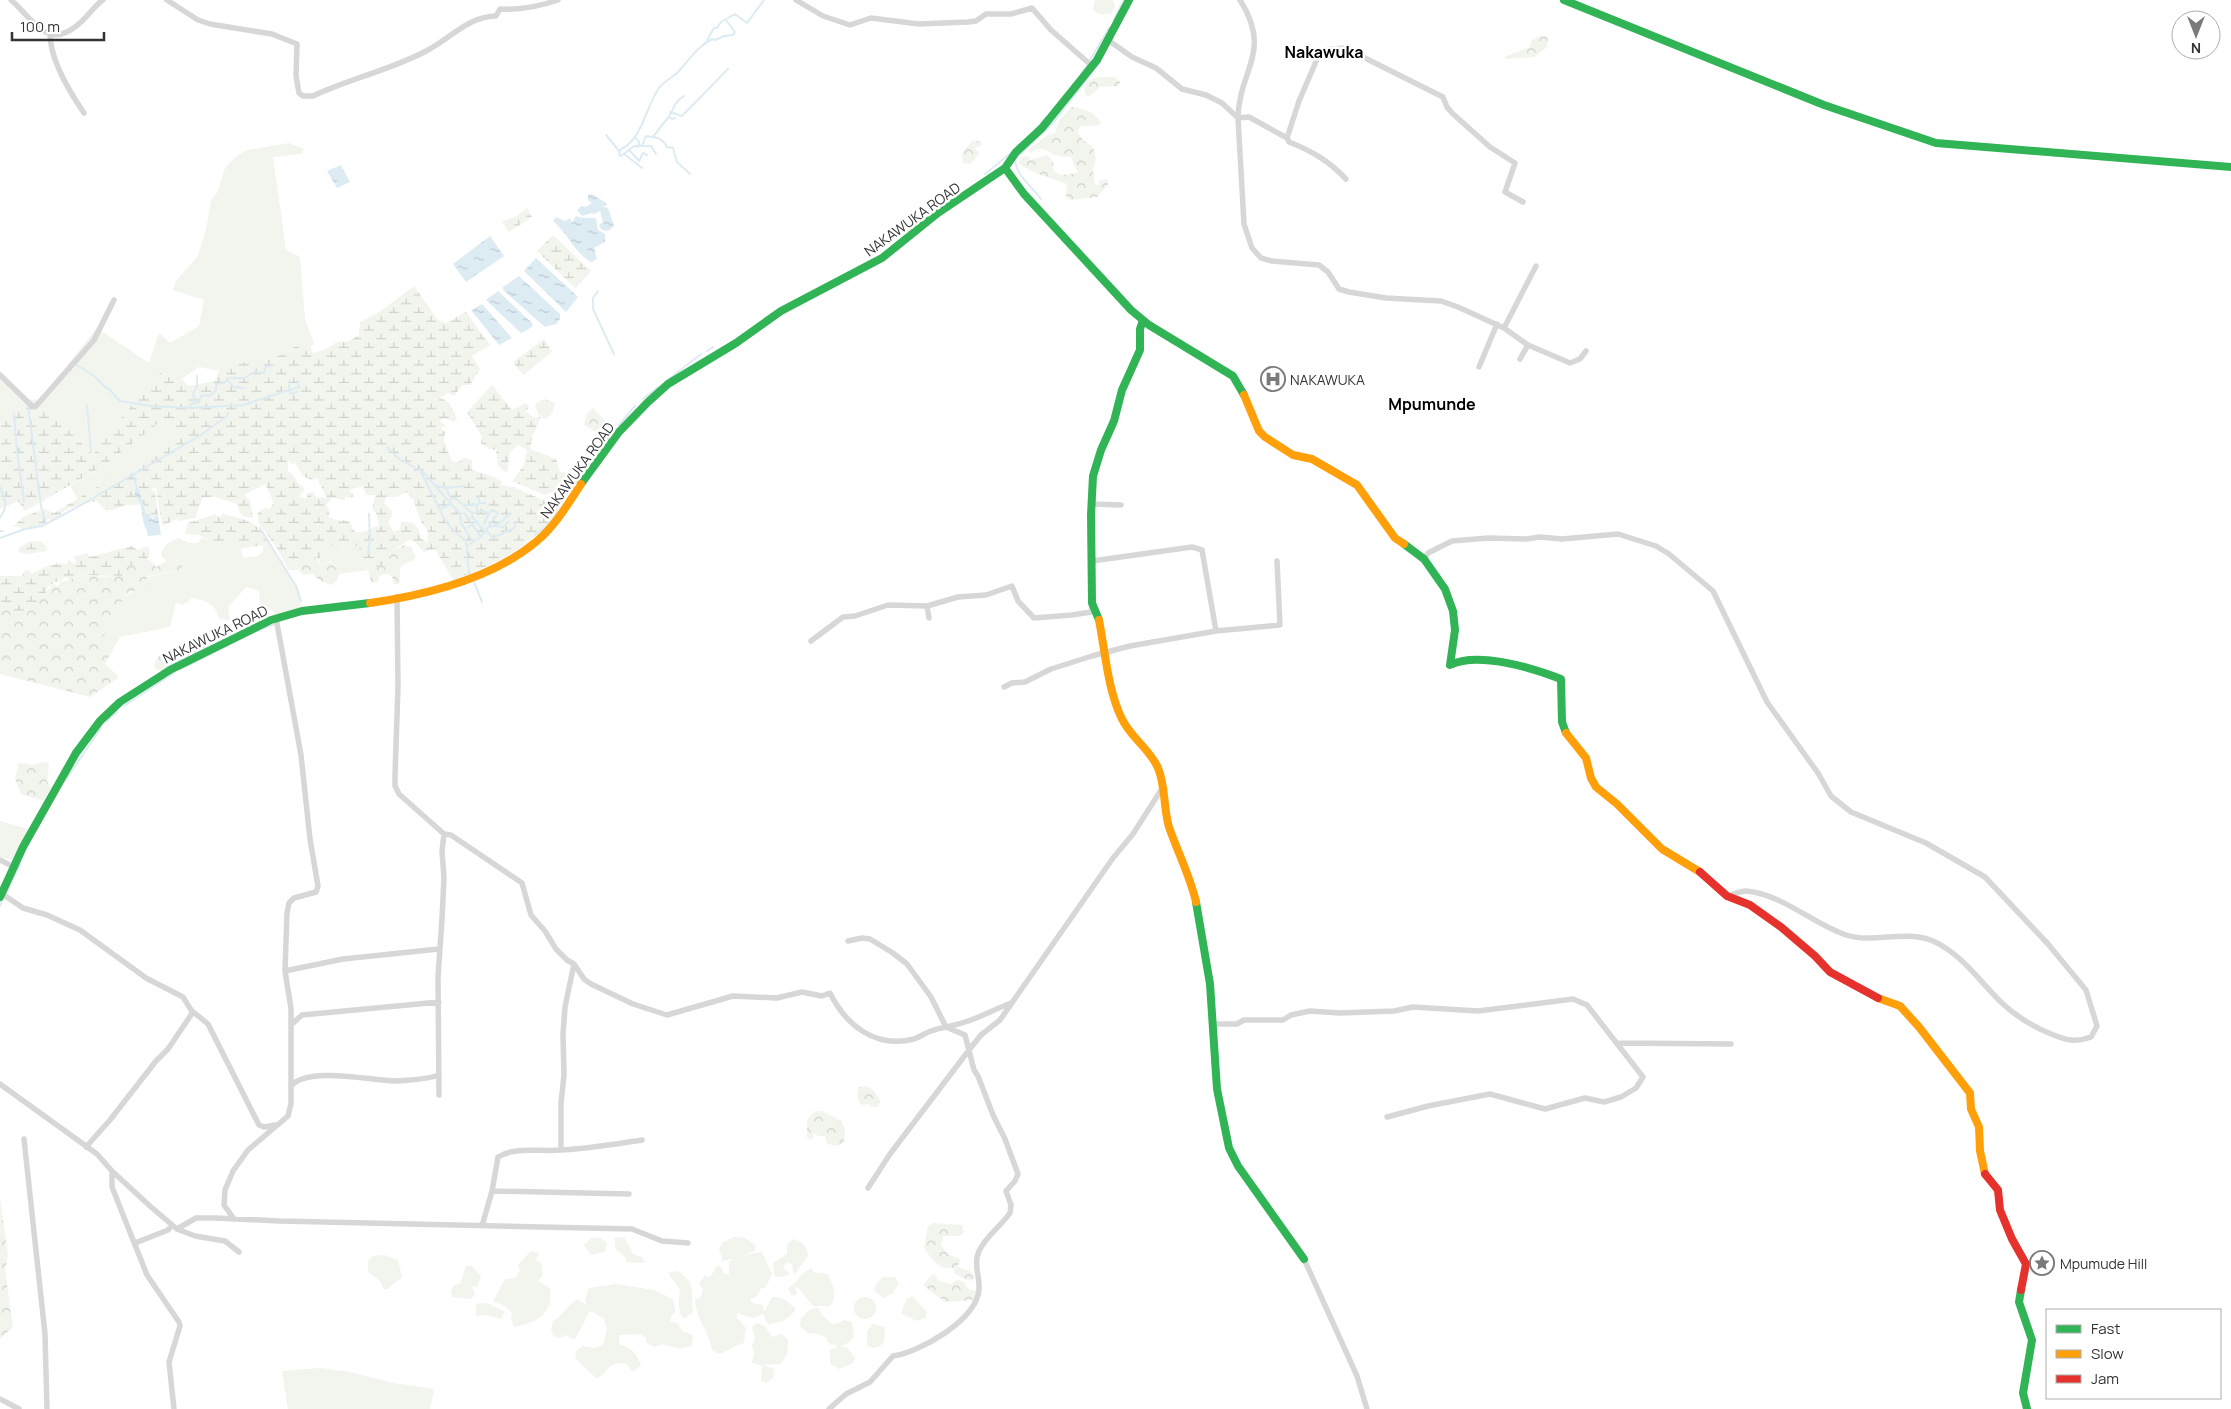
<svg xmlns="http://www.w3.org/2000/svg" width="2231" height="1409" viewBox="0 0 2231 1409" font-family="Manrope,sans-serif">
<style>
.grass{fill:#f1f5ed}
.forest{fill:url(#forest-crowns)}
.wetland{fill:url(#wetland-marsh);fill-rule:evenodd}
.water{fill:url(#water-ripples)}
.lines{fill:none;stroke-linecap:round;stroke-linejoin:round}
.stream{stroke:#ddebf3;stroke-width:2}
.street{stroke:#d7d7d7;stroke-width:5.5}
.fast{stroke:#30b455;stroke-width:8}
.slow{stroke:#ff9f0a;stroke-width:8}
.jam{stroke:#e5322d;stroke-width:8}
.labels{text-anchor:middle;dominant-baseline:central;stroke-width:5;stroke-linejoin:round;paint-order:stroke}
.street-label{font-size:14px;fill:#333;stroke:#fff}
.poi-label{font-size:14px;fill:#333;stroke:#fff;text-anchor:start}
.quarter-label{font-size:16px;font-weight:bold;fill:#000;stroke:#fff}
</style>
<defs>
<pattern id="forest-crowns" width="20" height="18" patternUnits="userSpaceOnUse" patternTransform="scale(1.25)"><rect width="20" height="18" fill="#f1f5ed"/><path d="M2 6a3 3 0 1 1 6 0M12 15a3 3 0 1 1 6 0" fill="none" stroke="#cfd2cc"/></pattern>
<pattern id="wetland-marsh" width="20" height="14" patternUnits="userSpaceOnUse" patternTransform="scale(1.25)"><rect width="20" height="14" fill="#f1f5ed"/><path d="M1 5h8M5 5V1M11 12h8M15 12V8" fill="none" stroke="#cfd2cc"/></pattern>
<pattern id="water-ripples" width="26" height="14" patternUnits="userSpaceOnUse" patternTransform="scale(1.25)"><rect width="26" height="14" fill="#ddebf3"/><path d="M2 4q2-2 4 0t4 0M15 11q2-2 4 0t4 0" fill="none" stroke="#becad1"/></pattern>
</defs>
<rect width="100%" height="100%" fill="#fff"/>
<path class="grass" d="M1095,0H1113L1115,7L1111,14H1099L1093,10Z
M289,143L304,149L301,154L273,157L286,250L300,257L305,319L314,344L310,347H294L279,356L215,370L199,367L177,382L161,372L115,425L93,455L39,400L97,328L149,363L159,333L170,343L199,326L204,300L173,290L176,281L198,256L207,225L211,201L218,191L225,168L234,158L247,150Z
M0,371L27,399L0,422Z
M161,421L176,435L154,453L78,499L70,486L105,465Z
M560,474L568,477L572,484L568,493L556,499L554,496L553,483Z
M179,538L189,543H198L202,538C215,543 226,540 239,544L243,558L258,556L263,551V546L270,543L300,594L301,610L275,615L272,609L260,604L259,591L246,587L228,607L230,620L219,619C216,604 207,601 192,598L183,605L176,603L170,627L120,637L109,657L97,644L107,631L113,609L123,601L124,596L143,588L148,577L183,570L180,560L167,561L161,556C163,544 169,542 179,538Z
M327,540L342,547L351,543L360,545V556L368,570L339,574L340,571L331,561L320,565L319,560Z
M0,821L28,829L13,860L0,857Z
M624,1237L633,1254L642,1257L645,1262L640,1263L626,1262V1258L615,1248V1238Z
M734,1237L745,1238L756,1246L755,1251L744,1255L762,1252L772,1274L765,1288H761L757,1296L750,1300L752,1303L763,1305L764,1312L772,1297C786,1297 786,1301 796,1309C789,1319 779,1324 768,1324L763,1314L753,1318L737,1313V1318L746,1328L744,1343C734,1345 729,1351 719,1354L712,1350C710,1333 695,1317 695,1299L700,1298L703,1290L699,1283L705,1276L710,1277L717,1266L721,1267L724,1274H729V1262L733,1259L722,1261V1256L719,1249L722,1243Z
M591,1238H601L607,1243L605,1252L591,1255L584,1245Z
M793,1239C803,1242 807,1246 808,1256L794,1275L792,1264L787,1263L783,1267L790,1274L782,1277L774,1276L773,1263L787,1254V1245Z
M531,1251L539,1253L536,1260L541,1263L543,1275L538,1281L550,1288C553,1315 537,1322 514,1327L511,1320L512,1313L506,1307L493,1301L505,1279L515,1278L520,1271L518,1265Z
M384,1255L398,1260L402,1277L388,1289H384L380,1281L368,1272V1261L373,1256Z
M466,1266H472L481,1276L477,1287L471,1286L475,1294L471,1299L452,1297L451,1290L455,1285L460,1284Z
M812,1268L813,1272L828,1274C832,1286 839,1294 830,1306H813L798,1287L795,1288L797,1293L794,1296L791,1295L788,1288C798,1283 800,1272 812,1268Z
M678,1271C698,1286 690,1291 693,1312L684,1319C677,1311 679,1300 680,1290L668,1273Z
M883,1277H894L899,1283L893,1293L883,1298L874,1290L876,1284Z
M616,1284L654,1290L674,1300L675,1314H672L670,1321L678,1324L682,1331L693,1335L692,1345C684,1350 672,1348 664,1344L655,1347L646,1343V1338L640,1334L619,1335V1344C632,1348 637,1353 641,1366L632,1372L627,1364C613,1361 609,1366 602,1376L596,1378L575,1358L577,1350L583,1346L595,1348L603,1345L607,1330L604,1318L590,1311L575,1339L569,1338L568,1335L559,1338L553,1336L551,1329L553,1321C563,1315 567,1306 577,1299L587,1305L585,1299L589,1288Z
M912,1296L927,1312L925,1318L917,1321L901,1313L907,1299Z
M854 1308a11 11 0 1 1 22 0a11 11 0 1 1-22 0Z
M487,1303L505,1312L501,1319L487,1315L476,1316V1304Z
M818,1308L821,1314L832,1324L839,1323L844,1320L852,1322L854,1337L848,1343L840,1346L847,1348L855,1358L853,1363L839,1369L830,1364V1350L838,1346L828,1343L827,1338L819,1334L808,1333L800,1326L801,1318L811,1309Z
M757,1323L765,1326L772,1337L782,1334L788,1340L787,1354L781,1364L763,1365L774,1369L773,1378L766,1383L761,1381L762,1366L752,1363L754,1352L752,1346L755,1339L752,1327Z
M873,1324L884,1327C887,1340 882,1352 867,1346V1332Z
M319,1368L350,1372L393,1383L434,1389L430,1409H288L282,1371Z"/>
<path class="forest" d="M1542,35L1548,37L1547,47L1534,57L1506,59L1504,57L1530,47L1532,40Z
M1100,77H1114L1120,81L1119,86L1100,87L1090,96H1086L1084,87L1089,80Z
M1071,107C1083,108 1096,112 1101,124L1096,126H1081L1077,132L1083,140L1093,147L1096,158L1093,169L1095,185H1099V181L1108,179V185L1097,197L1070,200L1066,196L1067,185C1051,177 1032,174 1018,163L1021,157L1027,156L1030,160L1048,155L1053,162L1054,171L1061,175L1078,173L1071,157C1067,156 1062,157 1058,156C1046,152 1045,143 1030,153L1028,150L1046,136L1055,133L1059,121Z
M972,141H981V146L975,148L980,153L970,164L963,163L962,153Z
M544,399L555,403L551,415L545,419L538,414L535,404Z
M593,408L608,424V429L596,432L584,425L587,413Z
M404,545L412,548L415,557L413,561C397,565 400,567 400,582L397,585L394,584L392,576L385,574L379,576L378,582L371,583L368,569C382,566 388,566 392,551Z
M313,552L320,565L336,561L340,571L337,581L331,585L319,580L313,574L303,575L296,567L300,554Z
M180,560L183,570L148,576L143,588L124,595L123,601L113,609L107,631L97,644L109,657L105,664L119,677L90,697L0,674V606L4,604L17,615L32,606L54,584L57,586L60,584V582L68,581L80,575L109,577L123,565H134L141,562L145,564L153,563L156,567L167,561Z
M182,649L183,654L172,661L163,671L157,670L154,665C157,657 160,654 167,652L172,656Z
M45,762L49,764L47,782L51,787L44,801L21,794L15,779L19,763L33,765Z
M867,1086L874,1091L881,1102L877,1107H871L868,1104L862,1105C856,1101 857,1093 859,1087Z
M815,1111H822L841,1121L845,1129L844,1142L838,1146L827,1144L825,1136H819L813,1133V1138L810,1140L807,1137V1120Z
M0,1198L8,1255L5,1270L13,1327L0,1339Z
M933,1223L962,1225L964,1232L959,1236H943L941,1245L948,1254L961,1260L957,1267L970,1271L975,1277L970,1281L955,1274L953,1268C937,1270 933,1260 924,1248L928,1226Z
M934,1273L938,1281L951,1284L958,1280L964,1282L968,1289L976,1291L975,1300L945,1302L923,1285Z"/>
<path class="wetland" d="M527,208L532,217L509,232L502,222L517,216Z
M553,235L591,271L575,288L537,251Z
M414,286L437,319L446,323L466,312L490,345L472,356L480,369L470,385H463L454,396L448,393L440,397L449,403L457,418L454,422L443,418L440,422L445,424L446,427L443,426L441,429L445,432L444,441L452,462H458L464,458L472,460V470C482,473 493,476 501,481V485L513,487L557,506L558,512C531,547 493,566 453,580L435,549L424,552L415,542L409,540L392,551C388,566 382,566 368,569L360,556L359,545L354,547L351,544L334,548L327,540L319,560L313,552L300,554L296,567L299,570H289L276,547L258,522V512L267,507L268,510L274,503L265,484L244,495L250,500L253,518C242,517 240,515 237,504L215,497H203L196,515L197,517L180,521L177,519L162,526L156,487L152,488L153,491H155L158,515L155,519L146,514L141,495L140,504C135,506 132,505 127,505C114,508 108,517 97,501C87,503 77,506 68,509C63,511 58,517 54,520L48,519L42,526L21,530L20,527H13L23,517L44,509L54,513L154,453L175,435L161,421L105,465L25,511L18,501L0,509V422L27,399L39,400L93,455L115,425L161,372L177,382L182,379L188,386L215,381L220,367L279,356L294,347H310L313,353L324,350L337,342L349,341L359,335L360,322L381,311ZM289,460L291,465L295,463L303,476L311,480L317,478L327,498L316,497L313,492L307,493V498L299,497L304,490L303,486L300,485L290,472H288V461ZM363,486L366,495H375L372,509L376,513L379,525L364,532H355L349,521L337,520L328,517L330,511L326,505L333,498L345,500V497L352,498L354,494L349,490ZM406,492L413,499L422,524C429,531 429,532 427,543L420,537L419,529L412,523L401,521L400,529L394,532L388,523L393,512L384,503L386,497H397Z
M544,339L552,352L523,375L513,362Z
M492,385L512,410L526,403L529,406L526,412L535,418L541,417L532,437L530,449L556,459L560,472L577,474L571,482L568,477L560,475L554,483V491L545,495L512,481L524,465L527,450L518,445L510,452L507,473L498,466L496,450L489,449L481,443L482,437L467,412Z
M216,514V516L221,517L222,514C248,520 255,520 270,543C261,547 250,546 240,549L238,544L231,542H214L199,535L185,534L188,523Z
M30,541L42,542L47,548V551L27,554L18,552L20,547Z
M131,546L138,550L148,546L150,553L147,559L153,563L145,564L141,562L134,565H123L122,576L80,575L68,581L69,577L61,579L64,581L54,582L50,587L48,585C47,599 29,608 17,615L5,605L0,606V576H22L25,570L30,571L31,574L49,565L57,564L56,563L67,564L68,559L75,565L76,560L73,557L87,553L90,557Z"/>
<path class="water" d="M341,165L350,182L337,188L327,171Z
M592,194L606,203L607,205L601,206L608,208L614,226L608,231L602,230L599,225L603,222L600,211L594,214L591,213L582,216L577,210L582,206L586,207L592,203L588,200V195Z
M576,216C584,220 589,216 596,219L598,230L605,234V242L594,248L597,259L591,262C574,252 568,234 553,221L556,217L565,221L570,218L572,223Z
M490,236L504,256L466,282L453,264Z
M536,258L578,297L566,312L524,271Z
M519,276L560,314V319L556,324L545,327L503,290V287Z
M498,291L533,324L532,327L521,333L486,300Z
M482,304L512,338L499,345L471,310Z
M137,488L139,489L146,514H150L151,518L154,519L158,515L161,535L148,536C147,530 144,526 143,520C141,512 143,503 135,496V489Z"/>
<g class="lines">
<path class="stream" d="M1114,19L1124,0
M707,40L714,28H717L721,22L735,14L747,23L764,0
M1090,60L1109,28
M1081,74L1087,65
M670,112L682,116L728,69
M669,117L672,119L675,118
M1036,129L1046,117
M606,135L620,152
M635,137L639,142L638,147
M653,137C659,137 665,142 667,147L673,148L677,162L690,174
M642,146H651L656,154
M630,151L639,161L643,153L647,155
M624,154L642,168
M619,155L621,149C642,140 646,106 659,88C665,80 674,77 679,71C690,59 697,47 712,39L715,40L724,36L733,35L735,32L726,20
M619,155L621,156L634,146H642L646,136L653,137C658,130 663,124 668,118C674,109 674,102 684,96
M985,174L1012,152
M1041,199C1032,187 1015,174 1015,159L1054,122L1100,62
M598,291L593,298V309L614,354
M707,351L713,347
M75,364L94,376L106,388L107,387L120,401L151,406L192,408L243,405L289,390L291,394L297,392
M227,379L233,387L244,388
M289,381V390L299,387L298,381
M665,382L701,354
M643,399L658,387
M194,402L193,393L197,387V376
M28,405L41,506L46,523
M87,405L91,451
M189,408L191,404L199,402L201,396L211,395L216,390V384L224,383L229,378H245L254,372L264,373L266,367L273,365
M14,414L17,450L24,501
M619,425L635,406
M605,442L616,429
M387,447L398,458L424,473L438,489L460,514L461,523L473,542
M421,472L446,522L453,530L466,541C468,551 466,564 470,574
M133,474L137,488
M434,485L446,488L464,486
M0,487C6,500 8,506 0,518
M446,488L451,499L455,498L472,513L483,511L489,513L492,510L498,513L481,537L467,546
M479,497V503
M569,497L585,467L600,448
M463,505L474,504L477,506V511
M477,506L479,503H485
M440,509L451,504
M464,513L481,537
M472,513V517L485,532
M484,524L489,513
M494,526L503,527L509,521
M490,527L501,522L510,513
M260,528L296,586L301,601
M466,528L478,521
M0,531H3
M487,531L493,538L514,528L517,522
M535,535L548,525L558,512
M0,538L25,529L42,526L74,509L201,435L227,416L228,413
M368,554L370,540L369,514
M474,582L482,602
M253,632L275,624
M210,644L232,632
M167,667L205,647
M181,669L250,633
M124,706L174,673
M107,721L117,712
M67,778L101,728
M6,893L20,864
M0,906L3,898"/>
<path class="street" d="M11,0C34,20 48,53 81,22C89,15 94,6 103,0
M167,0L198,20L210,24L272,34L297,44L296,76L299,93L303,96H313C350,78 392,70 428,50C451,38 469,16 496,16L500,9C520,10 538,7 558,0
M796,0L823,16L850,25L871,18L919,24L968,22L976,21L986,14H1011L1032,8L1051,30L1092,66
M1240,0C1273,52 1239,69 1238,118L1244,224L1252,248L1261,258L1272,261L1319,265L1328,272L1339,289L1349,292L1386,298L1441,301L1458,307L1504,328L1528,345L1570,363L1580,359L1586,351
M50,34C50,60 69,91 84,113
M1108,40L1132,57L1156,68L1182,89L1206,95L1222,103L1238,118L1249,117L1287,138L1289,142C1312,151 1329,161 1346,179
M1287,138L1299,101L1321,50L1345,48L1443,97L1447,107L1452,113L1490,147L1515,163L1505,192L1523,202
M1504,328L1536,266
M1520,359L1528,345
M1479,367L1497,324
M0,375L32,406H36L94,340L114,300
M1091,504L1121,505
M1424,559L1428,553L1452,541L1488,538L1526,539L1540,537L1562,539L1618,534L1656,546L1669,554L1713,591L1767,702L1818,773L1831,796L1851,812L1926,843L1985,877L2048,944L2086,990L2097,1026L2091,1037C2075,1043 2066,1040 2051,1034C2034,1027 2017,1017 2003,1004C1980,982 1962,954 1933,941C1905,929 1874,944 1846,935C1813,924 1782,894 1746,891C1740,891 1733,895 1727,896
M397,597L398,687L395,775V786L399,794L444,834L451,835L522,883L531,915L545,931L556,949L567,960L574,964L565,1007L563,1034L564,1075L561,1103V1150
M929,618L927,606L958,597L986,595L1012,586L1018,601L1034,618L1072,615L1091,612L1092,603
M1216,631L1280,625L1277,561
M811,641L843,617L855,616L888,605L927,606
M1004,687L1012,683L1025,682L1051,669L1092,656L1130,646L1216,631L1202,550L1192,547L1092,561
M0,860L14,867
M1,893L23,908L47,915L80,930L146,978L183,997L191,1010L208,1024L259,1125L264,1127L275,1125
M574,964L584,979L591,984L633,1004L667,1015L733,996L777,998L802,992L822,996L830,993C846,1025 875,1049 914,1039C920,1037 925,1033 931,1031C942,1027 954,1026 965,1022C981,1017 995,1009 1011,1003
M285,971L343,959L439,949
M292,1024L302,1015L439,1002
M1213,1024H1237L1244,1020H1283L1291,1015L1310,1011L1340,1013L1394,1011L1413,1007L1478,1011L1573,999L1587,1005L1643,1077L1636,1088L1621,1097L1604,1102L1585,1098L1545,1109L1490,1094L1428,1106L1387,1117
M1617,1043L1731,1044
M0,1084L97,1154L112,1171L151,1207L177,1229L195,1236L225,1241L239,1252
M292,1085C310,1066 373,1081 397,1081C412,1080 425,1080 439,1075
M439,1095L438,977L442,919L444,878L442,851L444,834
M24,1139L45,1334L47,1409
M86,1147L110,1120L156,1061L168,1049L193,1012
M112,1171V1187L147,1275L179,1322L180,1326L169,1362L174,1409
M868,1188L890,1154L969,1050L981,1035L1000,1020L1113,858L1133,834L1163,787
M492,1191L629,1194
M234,1219L224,1205L225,1190L233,1171L248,1150L288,1116L291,1104V1008L285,971L287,913L289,903L294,898L316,892L318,886L310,839L301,755L276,618
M482,1226L492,1191L498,1157C516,1146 540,1152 560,1150C587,1149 615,1144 642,1140
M177,1229L196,1218H216L280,1221L632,1229L662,1241L688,1243
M135,1243L168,1230L172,1225
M1304,1259L1357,1376L1367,1409
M0,1399L19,1409
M829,1409L846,1394L870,1382L893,1356C920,1352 977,1320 979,1289C980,1276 973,1264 979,1251C985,1237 1001,1226 1010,1213L1011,1205L1006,1191L1015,1181L1018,1174L1005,1139L993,1115L978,1076L974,1070L965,1035L946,1027L931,997L907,964L893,953L870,939L862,938L848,941"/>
<path class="fast" d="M1564,0L1824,105L1936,143L2231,167
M1005,168L1024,194L1131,310L1149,325L1233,376L1244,395
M581,484L619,432L648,402L668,384L736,343L781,311L882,258L938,213L1005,168L1016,152L1042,128L1097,60L1129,0
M1404,544L1424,559L1445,589L1453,611L1455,630L1450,665C1478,651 1532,668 1561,679L1562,722L1566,733
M1099,620L1092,603L1091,515L1093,476L1101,450L1114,421L1122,390L1140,350V329L1143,320
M0,897L23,847L76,753L100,721L120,702L170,670L271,620L302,611L370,603
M1196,902L1210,984L1217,1089L1229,1148L1238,1166L1304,1259
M2021,1290L2019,1302L2032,1340L2023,1393L2027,1409"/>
<path class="slow" d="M1244,395L1259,431L1265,437L1293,455L1312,459L1357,485L1395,538L1404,544
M370,603C426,595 492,579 537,541C555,526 568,504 581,484
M1099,620C1105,651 1108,691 1122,719C1131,738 1150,749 1158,768C1166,787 1163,807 1169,827C1178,853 1190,876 1196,902
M1566,733L1586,758L1591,778L1596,787L1617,804L1662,849L1700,872
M1878,998L1900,1006L1919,1027L1970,1093L1971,1109L1979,1127L1980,1151L1985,1174"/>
<path class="jam" d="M1700,872L1727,896L1750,905L1781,927L1815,956L1830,972L1878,998
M1985,1174L1998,1190L2000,1210L2012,1239L2026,1264L2021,1290"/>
</g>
<defs>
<symbol id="hospital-ring" viewBox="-11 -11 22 22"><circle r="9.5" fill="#fff" stroke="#7a7a7a" stroke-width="1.5"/><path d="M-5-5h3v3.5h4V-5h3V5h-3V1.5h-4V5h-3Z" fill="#7a7a7a"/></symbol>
<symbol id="sight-ring" viewBox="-11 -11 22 22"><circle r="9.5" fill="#fff" stroke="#7a7a7a" stroke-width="1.5"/><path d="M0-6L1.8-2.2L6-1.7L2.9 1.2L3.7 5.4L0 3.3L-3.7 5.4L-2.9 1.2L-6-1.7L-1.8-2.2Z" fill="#7a7a7a"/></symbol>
</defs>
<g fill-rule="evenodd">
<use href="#hospital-ring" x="1259" y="365" width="28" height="28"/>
<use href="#sight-ring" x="2028" y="1249" width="28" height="28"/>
</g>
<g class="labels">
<g class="street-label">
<text transform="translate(912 219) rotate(-36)">NAKAWUKA ROAD</text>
<text transform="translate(577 470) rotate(-54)">NAKAWUKA ROAD</text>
<text transform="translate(215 634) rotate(-26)">NAKAWUKA ROAD</text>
</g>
<g class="poi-label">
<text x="1290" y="379">NAKAWUKA</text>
<text x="2060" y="1263">Mpumude Hill</text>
</g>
<g class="quarter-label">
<text x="1324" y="52">Nakawuka</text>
<text x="1432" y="404">Mpumunde</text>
</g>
</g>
<rect x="2046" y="1309" width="175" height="90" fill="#ffffff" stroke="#adadad"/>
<rect x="2056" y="1325" width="25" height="8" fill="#30b455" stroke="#adadad"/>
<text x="2091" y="1334" font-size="15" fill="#333333">Fast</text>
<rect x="2056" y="1350" width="25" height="8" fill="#ff9f0a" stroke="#adadad"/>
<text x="2091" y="1359" font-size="15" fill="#333333">Slow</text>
<rect x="2056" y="1375" width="25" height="8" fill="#e5322d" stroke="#adadad"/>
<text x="2091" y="1384" font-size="15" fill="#333333">Jam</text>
<g transform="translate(2196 35) rotate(180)"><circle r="24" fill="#ffffff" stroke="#adadad"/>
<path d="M0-4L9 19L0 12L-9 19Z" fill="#7a7a7a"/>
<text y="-8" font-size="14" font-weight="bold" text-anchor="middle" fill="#333333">N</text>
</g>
<path d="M12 32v8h92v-8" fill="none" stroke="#333333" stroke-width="2.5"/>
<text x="20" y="32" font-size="15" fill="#333333" stroke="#ffffff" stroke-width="4" paint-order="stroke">100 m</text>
</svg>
